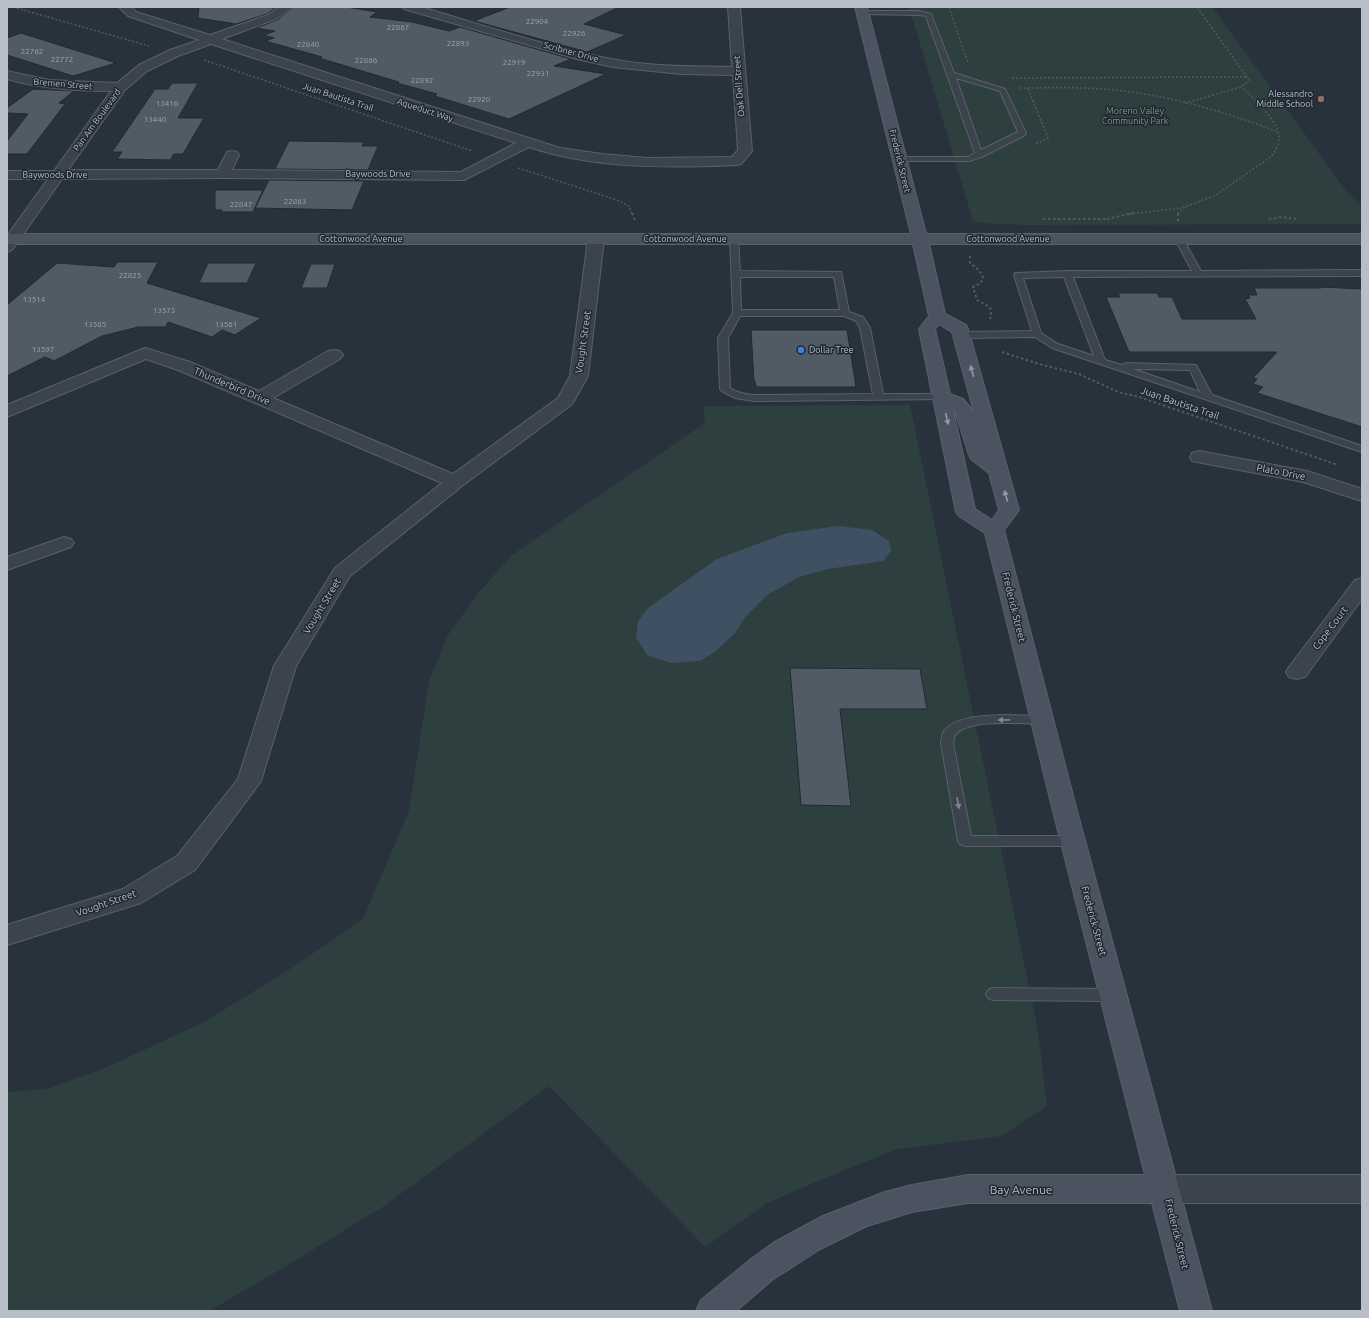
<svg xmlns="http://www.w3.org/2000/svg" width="1369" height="1318" viewBox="0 0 1369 1318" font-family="Ubuntu,sans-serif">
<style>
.green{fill:#2d403f}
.water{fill:#405063}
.building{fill:#515b66;stroke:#222a33}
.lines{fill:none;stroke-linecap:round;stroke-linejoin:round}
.lane-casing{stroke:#59616a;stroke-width:2}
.street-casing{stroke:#59616a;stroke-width:2}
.secondary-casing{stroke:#59616a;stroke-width:2}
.path-far1{stroke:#4c5d5e;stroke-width:1.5;stroke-dasharray:2 2;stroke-linecap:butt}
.path{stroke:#4c5d5e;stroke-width:2;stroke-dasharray:2.5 2.5;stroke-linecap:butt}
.lane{fill:#3b434c;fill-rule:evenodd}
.street{fill:#3b434c;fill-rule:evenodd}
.secondary{fill:#4a535f;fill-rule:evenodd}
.oneway{fill:#9199a3}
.oneway2{fill:#7f8790}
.education-dot{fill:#8d6e63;stroke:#202831;stroke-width:1.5}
.shop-dot{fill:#3f7fe0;stroke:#202831;stroke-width:1.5}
.labels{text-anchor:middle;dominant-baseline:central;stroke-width:3;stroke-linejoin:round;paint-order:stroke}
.number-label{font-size:8px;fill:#9ea5af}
.far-street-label{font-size:9px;fill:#b7bec7;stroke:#202831}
.far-poi-label{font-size:9px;fill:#b7bec7;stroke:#202831;text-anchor:end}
.far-park-label{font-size:9px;fill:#799a7f;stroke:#202831}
.street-label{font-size:10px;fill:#b7bec7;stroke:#202831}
.near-street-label{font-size:12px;fill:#b7bec7;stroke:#202831}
</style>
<rect width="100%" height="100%" fill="#28323c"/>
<path class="green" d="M909,7H1212L1347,192L1362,207V224L1024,225L983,223L973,221Z
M910,405L1038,1031L1047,1106L1001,1136L897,1149L818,1181L767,1203L705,1247L549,1086L384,1206L283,1268L209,1311H7V1092L47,1089L105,1068L206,1021L293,967L363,919L409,811L429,681L448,635L479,592L512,555L705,423L703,406Z"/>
<path class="water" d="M838,526L872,530L889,541L891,551L883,561L828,569L799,577L767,595L746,616L735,633L716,651L700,661L671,663L647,655L636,637L638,621L648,608L717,559L787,533Z"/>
<path class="building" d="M199,7H276L267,14L236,24L198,18Z
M294,7H346L377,12L370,17L412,22L449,31L460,27L571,59L554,66L606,74L509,119L435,96L437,94L397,83L399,82L319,58L322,57L265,41L274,38L264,35L275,31L256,28L277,20Z
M510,7H619L584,24L626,35L587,52L474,21Z
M21,33L116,63L73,76L7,55V38Z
M172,83H198L178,118H204L183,154H174L170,160L117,159L122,152H112L155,89H168Z
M33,89L74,91L59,103L65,104L27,154H7V141L28,114L7,113V108Z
M289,141L364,142L362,146H378L368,170L275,169Z
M269,180L364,181L352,210L255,208Z
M215,190H263L253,212H221L222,210H215Z
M117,262H158L147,283L261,318L235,335L222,330L212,337L168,322L166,327H138L102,336L54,361L45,357L7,376V305L57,263L114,267Z
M208,263H256L247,283H199Z
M311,264H335L327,288H301Z
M1321,287L1362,289V427L1257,393L1263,387L1253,384L1257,379L1253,378L1277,352H1129L1106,297H1120L1118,293H1157L1159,297H1172L1182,319H1256L1245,299L1250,298L1248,295H1257L1254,288H1321Z
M751,330H847L856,387H756L755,381H754Z
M790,668L920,669L927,709H840L851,806L801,805Z"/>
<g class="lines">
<defs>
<path id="lane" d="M863,11H919L931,14L954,73L1005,89L1026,133L1025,135L982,157L969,161H896V157H968L975,153L926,16L919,15L861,14L860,13ZM956,78L1000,91L1018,132L981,150Z
M731,237H734L738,239L740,271L841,272L849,312L863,317L870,328L883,394H942L945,395L947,397L945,399L754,401L735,398L722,391L720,389L718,338L733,313L730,239ZM740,277H834L840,310H741ZM740,316H844L856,321L860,328L873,394L754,395C745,394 737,393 730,388L728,338Z
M1176,237H1182L1201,271L1362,270V276L1073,277L1105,360L1122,365L1126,363L1196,365L1212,395L1362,446V452L1052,348L1035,337L962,338L957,335L962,332L1032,331L1014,275L1015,273L1067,271H1192L1175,239ZM1064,277L1094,356L1058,344L1041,333L1023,278ZM1133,369L1190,370L1200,392Z
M1003,715L1043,716L1047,717L1049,720L1047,723L1043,724C1023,724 970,718 956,734C954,736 954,740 953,743L971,836H1073L1078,838L1080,841L1078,844L1073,846H965L960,844L958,841L941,743C942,739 942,734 944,731C955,716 986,716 1003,715Z
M993,988L1114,989L1119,991L1121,995L1119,999L1114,1001L993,1000L988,998L986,994L988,990Z"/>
<path id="street" d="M119,7H132L136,12L210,35L268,15L279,7H293L276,19L222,39L560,148L602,154L647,158L732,157L738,150L733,75L681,74L613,67L577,59L404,9L402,7H421C483,25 548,47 611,59C651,67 692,66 732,67L728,7H740L752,151L741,164L736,165C667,168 595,169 529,147L464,180L223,178L62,179L12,250L7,252V236L48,179H7V171H54L111,91C76,91 41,89 7,79V71L49,80L117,83L139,65L170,50L199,40L128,16ZM211,44L516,143L461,172L232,170L239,155L237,152L232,151L227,152L218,170H68L125,90L147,71L178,56Z
M596,234L601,236L604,239L588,376L574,401L571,405L462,486L350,576L296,666L261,781L195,870L141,903L7,945V925L123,889L177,856L238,779L274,666L335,568L442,483L178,370L146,359L7,417V405L145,348L190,362L259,391L328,351L334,350L340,351L343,355L340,359L273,398L453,474L558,398L570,376L588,239L591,236Z
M1199,451L1307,471L1362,489V501L1303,482L1192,461L1190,457L1192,453Z
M64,537L71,539L74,543L71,547L7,570V557Z
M1362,578V599L1305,677L1297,679L1289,677L1286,672L1289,667L1355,580Z
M1165,1175H1362V1203H1165L1154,1199L1150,1189L1154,1179Z"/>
<path id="secondary" d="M855,7H867L926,234H1362V244H929L945,314L966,325L968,329L1019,510L1004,530L1077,811L1212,1311H1180L1152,1203H968L912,1212L867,1226L820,1249L772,1280L736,1311H696L701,1300L750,1260L773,1243L823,1216L885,1192L912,1185L968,1175H1145L1053,811L985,533L959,516L956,512L919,329L929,316L913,244H7V234H911ZM939,324L952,332L974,412L963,399L950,394L935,329ZM953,410L956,414L969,455L971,459L989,473L999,510L992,520L975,509Z"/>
</defs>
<use href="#lane" class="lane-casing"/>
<use href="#street" class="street-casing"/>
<use href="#secondary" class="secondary-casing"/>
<path class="path-far1" d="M13,7L149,46
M949,7L968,63
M204,60L472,151
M1012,78L1248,77
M1020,88C1047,88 1075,87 1103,89C1161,93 1224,111 1278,132
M1028,89L1048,138L1035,144
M1185,103L1241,87L1249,80L1197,7
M518,168L617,200L629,206L632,214
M1129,214L1181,208
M1178,214L1182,208L1216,195L1272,156C1275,151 1279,145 1279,139C1280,122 1253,97 1241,87"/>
<path class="path" d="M632,213L635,220
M1043,219H1106
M1107,219L1133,213
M1269,219L1281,217L1297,219
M1178,221V213
M970,256V263L979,270L983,277L981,283L973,287L977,300C987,306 994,306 990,319
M1002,352L1039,364L1079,374L1118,392L1139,397L1338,465"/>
<use href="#lane" class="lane"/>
<use href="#street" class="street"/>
<use href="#secondary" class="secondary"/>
</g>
<defs><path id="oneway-solid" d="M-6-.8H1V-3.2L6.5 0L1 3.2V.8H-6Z"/></defs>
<g class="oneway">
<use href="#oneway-solid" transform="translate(972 371) rotate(-105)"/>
<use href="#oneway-solid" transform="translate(947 419) rotate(78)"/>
<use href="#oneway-solid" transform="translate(1006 496) rotate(-105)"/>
</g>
<g class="oneway2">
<use href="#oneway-solid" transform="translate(1004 720) rotate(179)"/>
<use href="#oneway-solid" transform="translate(958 803) rotate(80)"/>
</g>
<circle class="education-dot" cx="1321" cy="99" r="4"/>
<circle class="shop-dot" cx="801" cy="350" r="4"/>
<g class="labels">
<g class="number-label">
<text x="537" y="21">22904</text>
<text x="398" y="27">22867</text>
<text x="574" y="33">22926</text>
<text x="458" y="43">22893</text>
<text x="308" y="44">22840</text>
<text x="32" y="51">22762</text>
<text x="62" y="59">22772</text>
<text x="366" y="60">22866</text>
<text x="514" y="62">22919</text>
<text x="538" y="73">22931</text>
<text x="422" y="80">22892</text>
<text x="479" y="99">22920</text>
<text x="167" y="103">13416</text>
<text x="155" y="119">13440</text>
<text x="295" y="201">22863</text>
<text x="241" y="204">22847</text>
<text x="130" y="275">22825</text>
<text x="34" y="299">13514</text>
<text x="164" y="310">13573</text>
<text x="95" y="324">13585</text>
<text x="226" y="324">13561</text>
<text x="43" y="349">13597</text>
</g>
<g class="far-street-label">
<text transform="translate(571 52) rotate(15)">Scribner Drive</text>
<text transform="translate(63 84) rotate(5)">Bremen Street</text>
<text transform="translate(739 86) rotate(-94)">Oak Dell Street</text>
<text transform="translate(338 97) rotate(18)">Juan Bautista Trail</text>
<text transform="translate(425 110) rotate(18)">Aqueduct Way</text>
<text transform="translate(97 120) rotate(-54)">Pan Am Boulevard</text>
<text transform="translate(900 161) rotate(76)">Frederick Street</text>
<text x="378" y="174">Baywoods Drive</text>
<text x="55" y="175">Baywoods Drive</text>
<text x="361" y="239">Cottonwood Avenue</text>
<text x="685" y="239">Cottonwood Avenue</text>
<text x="1008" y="239">Cottonwood Avenue</text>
</g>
<g class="far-poi-label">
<text x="1313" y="94">Alessandro<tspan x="1313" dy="10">Middle School</tspan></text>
<text x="809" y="350" text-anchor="start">Dollar Tree</text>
</g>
<g class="far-park-label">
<text x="1135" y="111">Moreno Valley<tspan x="1135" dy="10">Community Park</tspan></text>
</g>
<g class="street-label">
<text transform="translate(583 342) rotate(-82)">Vought Street</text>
<text transform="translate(232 386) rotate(23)">Thunderbird Drive</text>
<text transform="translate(1180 403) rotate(19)">Juan Bautista Trail</text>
<text transform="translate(1281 472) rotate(11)">Plato Drive</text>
<text transform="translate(322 606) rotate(-59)">Vought Street</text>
<text transform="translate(1014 607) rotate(76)">Frederick Street</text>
<text transform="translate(1330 628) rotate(-53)">Cope Court</text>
<text transform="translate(106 903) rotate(-19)">Vought Street</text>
<text transform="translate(1094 921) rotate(75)">Frederick Street</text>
<text transform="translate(1177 1234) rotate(76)">Frederick Street</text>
</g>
<g class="near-street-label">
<text x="1021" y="1189">Bay Avenue</text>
</g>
</g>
<rect width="1369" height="1318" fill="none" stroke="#b7bec7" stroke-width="16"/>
</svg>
